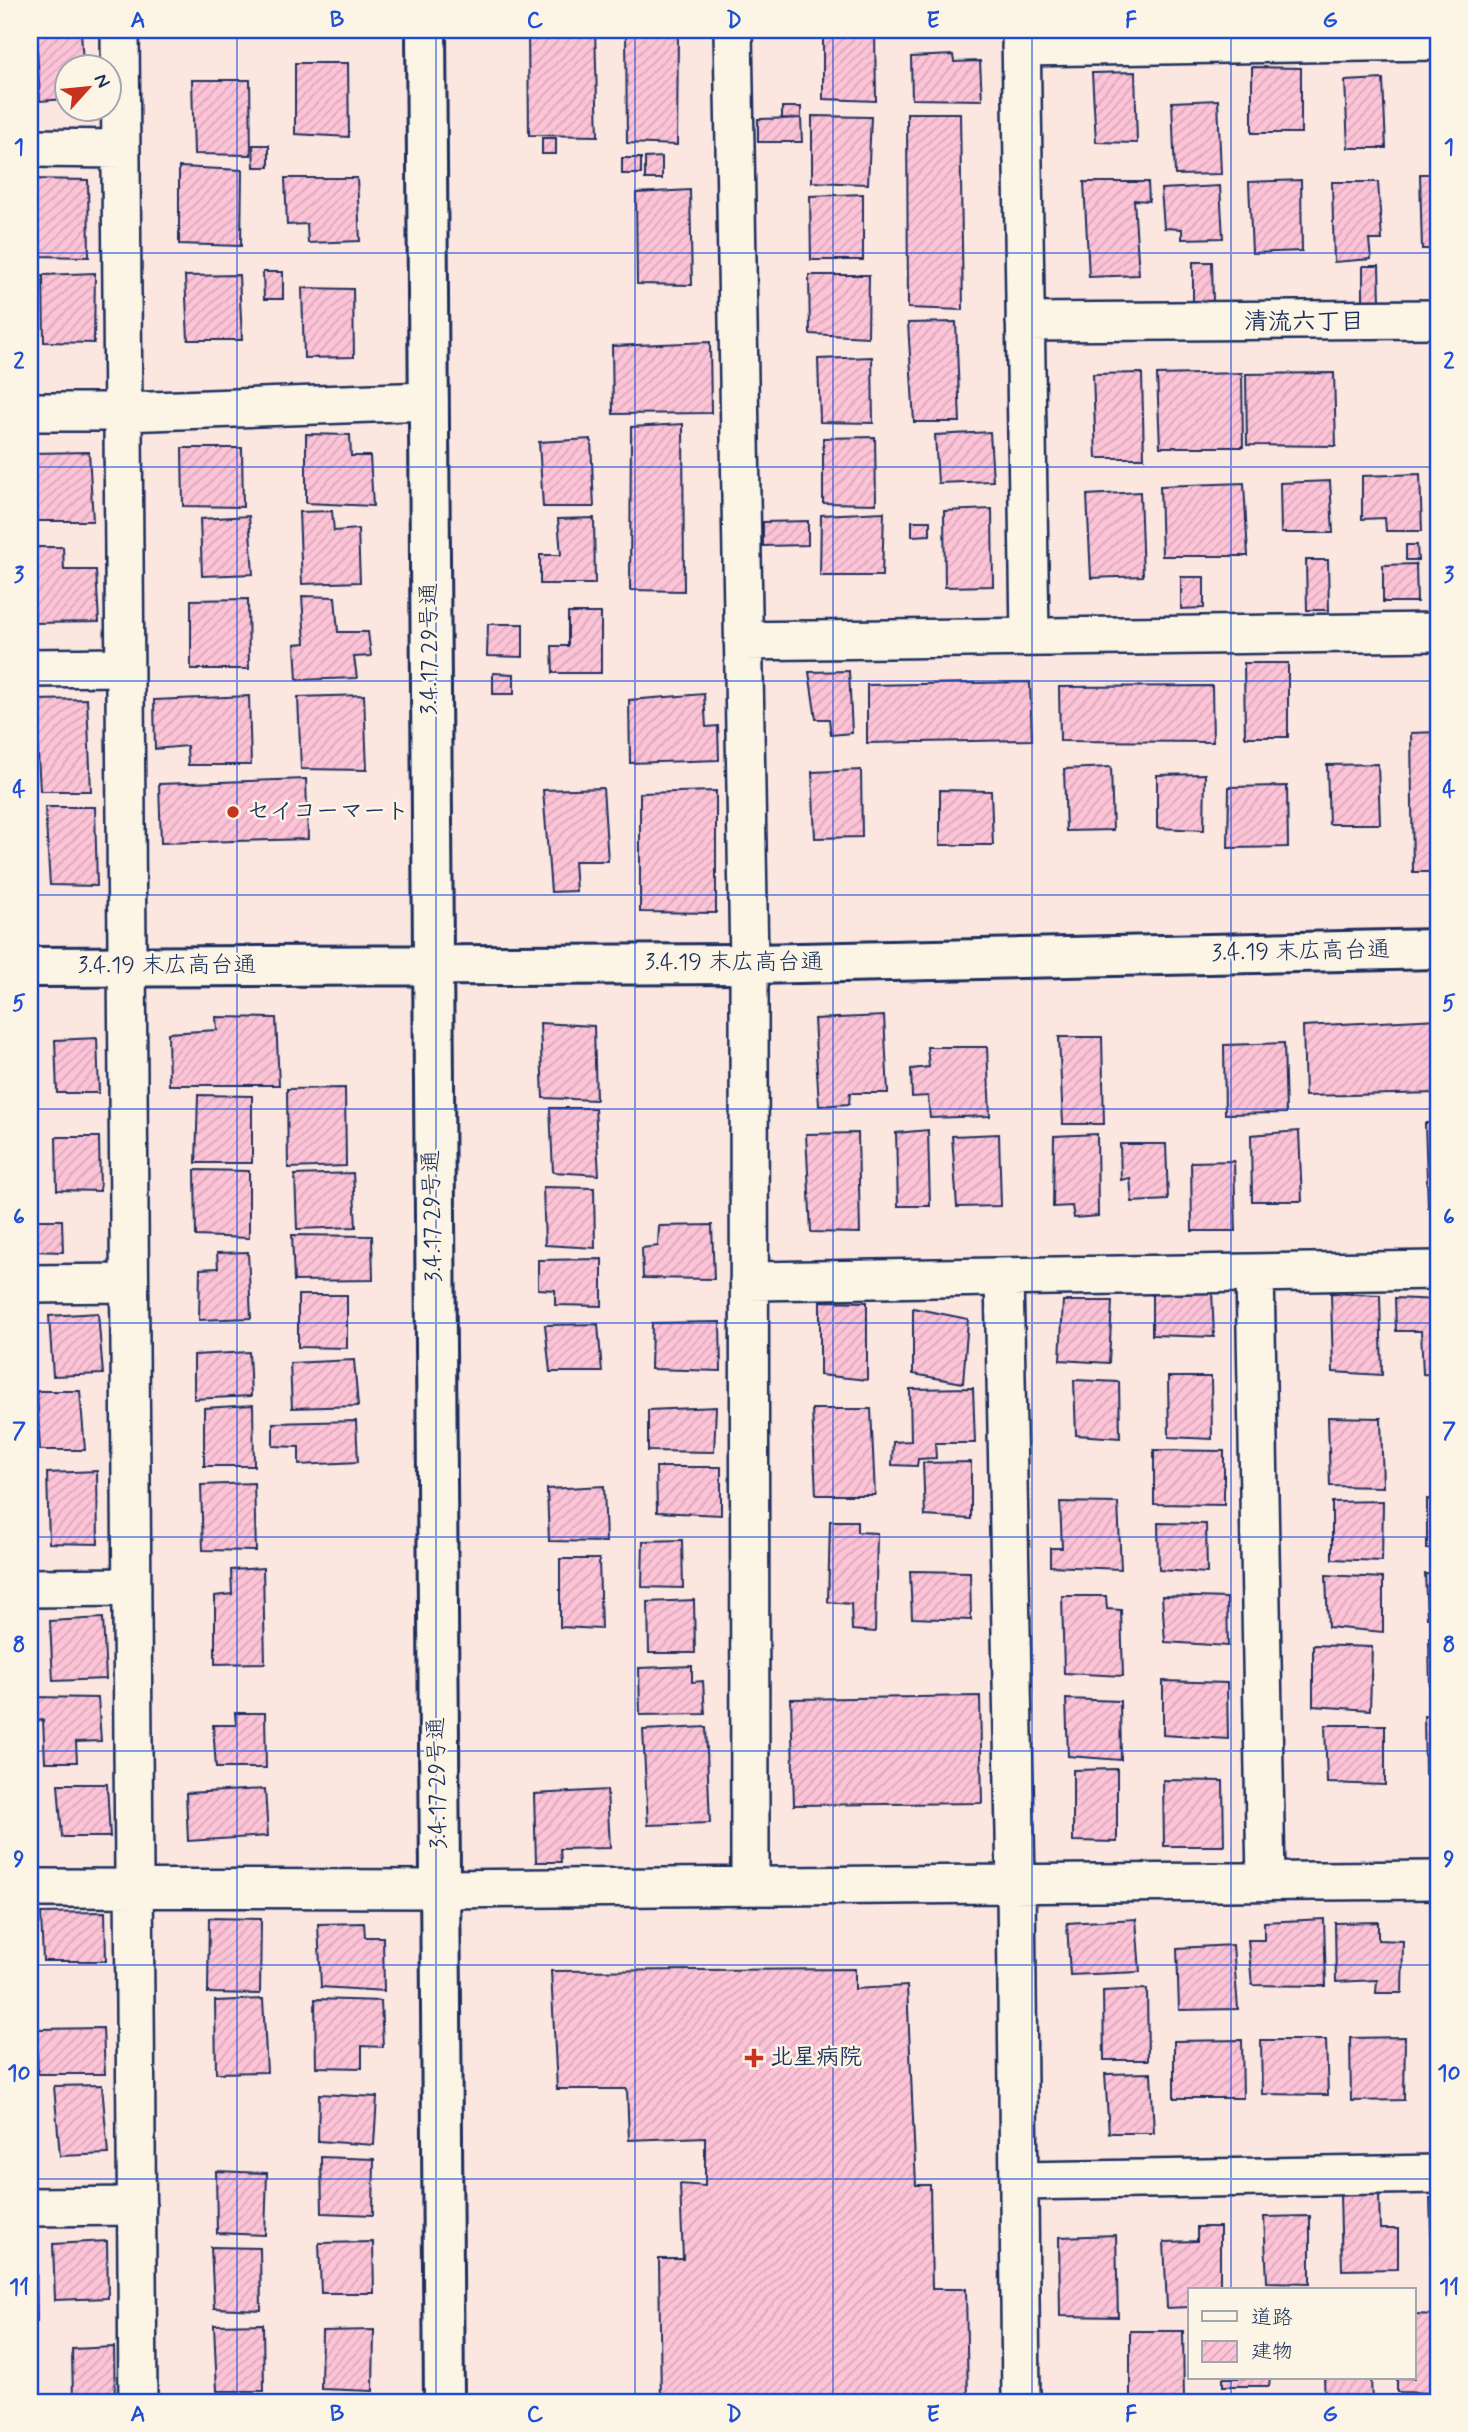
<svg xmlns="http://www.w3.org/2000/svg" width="1468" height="2432" viewBox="0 0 1468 2432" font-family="Mynerve,'Klee One',sans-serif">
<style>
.building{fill:url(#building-hatch);stroke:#1b2f5e;stroke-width:2}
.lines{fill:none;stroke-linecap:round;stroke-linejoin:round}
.street-casing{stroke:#1b2f5e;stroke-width:42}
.secondary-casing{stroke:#1b2f5e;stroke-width:44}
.street{stroke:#fcf5e5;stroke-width:37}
.secondary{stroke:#fcf5e5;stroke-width:38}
.grid{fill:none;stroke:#1d4ed8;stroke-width:2;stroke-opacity:0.55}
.poi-dot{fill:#c8321e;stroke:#fcf5e5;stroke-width:2.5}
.labels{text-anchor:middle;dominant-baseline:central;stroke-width:5;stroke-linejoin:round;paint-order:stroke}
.street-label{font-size:23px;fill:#1b2f5e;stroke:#fcf5e5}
.poi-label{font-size:23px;font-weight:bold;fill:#1b2f5e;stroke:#fcf5e5;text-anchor:start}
.neighbourhood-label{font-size:24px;font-weight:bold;fill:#1b2f5e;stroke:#fcf5e5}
.neatline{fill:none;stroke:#1d4ed8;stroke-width:2.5}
.grid-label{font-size:23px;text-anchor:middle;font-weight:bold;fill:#1d4ed8}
</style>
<defs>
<pattern id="building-hatch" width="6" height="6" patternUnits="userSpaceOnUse" patternTransform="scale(1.75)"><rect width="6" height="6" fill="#fdc3d6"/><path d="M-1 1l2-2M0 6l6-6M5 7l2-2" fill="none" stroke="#d8a8ba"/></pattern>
</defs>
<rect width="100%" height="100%" fill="#fce6e0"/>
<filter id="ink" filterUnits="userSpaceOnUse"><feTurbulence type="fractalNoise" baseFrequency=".0143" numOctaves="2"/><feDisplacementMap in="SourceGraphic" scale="14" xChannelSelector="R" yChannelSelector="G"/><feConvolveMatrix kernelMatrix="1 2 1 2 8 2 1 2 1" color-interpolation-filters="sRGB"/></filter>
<g filter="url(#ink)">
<path class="building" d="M36,30H81L83,66H66V99L40,101Z
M528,30H595L598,136L529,135Z
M626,30H678L677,145L627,143Z
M875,31L876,101L823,99V33Z
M953,55L954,62L980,61L982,100L912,99L911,57Z
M295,63H348L349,137L295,134Z
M1252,67L1301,68V133H1252Z
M1135,72L1137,143L1096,142L1092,73Z
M1383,79L1386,148H1348L1345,81Z
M192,80H250L251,155L194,154Z
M1218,100L1221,174L1175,175L1172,102Z
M782,107H801V118L782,119Z
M907,113H960L963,310L908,308Z
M812,116L871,117L868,184L812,182Z
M801,118L802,142H758V119Z
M542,138H556V154H542Z
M253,145H269V167H254Z
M662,157V179H645V158Z
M622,158H641V174H622Z
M179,167L242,170L241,246L179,244Z
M1420,174H1438V249H1422Z
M285,178H357L360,241L308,243L307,224L287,225Z
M31,179L88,180L89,257L34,256Z
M1301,180L1302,251L1252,253L1249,182Z
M1084,182H1148L1149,201L1134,200L1139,275L1089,277Z
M1332,182H1378L1382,240H1369L1371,259L1334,262Z
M1220,186L1223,238L1182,239V229L1164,228L1161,189Z
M690,190L692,285L637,284L636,193Z
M863,194V260H811L810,196Z
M1193,262H1212L1213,302H1193Z
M1363,266H1379L1380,302H1363Z
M263,272H283V299H264Z
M95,273L94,343L44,342L43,275Z
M239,275L242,340H188L185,276Z
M809,275H869L868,337L810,334Z
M302,288L353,289L354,357L304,358Z
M956,322L960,422H914L908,323Z
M710,342L711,413L613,414L612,346Z
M872,357L873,423L820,422L818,359Z
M1142,373L1144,458H1096L1093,374Z
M1242,373L1243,447H1160L1157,375Z
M1334,373L1336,446L1247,445L1246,374Z
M683,424L684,591L630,590L631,427Z
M990,432L993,481L938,483L935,435Z
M306,434L350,435L351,456H370L373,506L306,503Z
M875,437L876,504L823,503V438Z
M591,439L594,507H543L539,442Z
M182,448H242L243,507L183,506Z
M89,452L93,521H30V453Z
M1420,474L1422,531H1386L1385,518L1362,519V476Z
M1330,481L1333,533H1281L1280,483Z
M1244,483L1248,556H1162L1160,486Z
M1140,492L1143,576L1091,578L1087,495Z
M992,509L993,586L945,587L944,511Z
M332,511L334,531L358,529L360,582L302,584L299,512Z
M884,512L882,576H820L821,515Z
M249,516L253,574L202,576L200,519Z
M594,518L595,584H540V555H561L558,519Z
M808,521V545L763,546V522Z
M912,521H930V535L912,536Z
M1406,545H1417L1418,560H1406Z
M32,547H63L64,570H96L99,622L35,623Z
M1306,560H1328L1329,610H1307Z
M1416,564L1417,602H1383V565Z
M1181,577H1204V608L1181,609Z
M302,596L335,597L338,632H368L371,656L354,657L357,678L297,680L295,644L305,643Z
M248,599L249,669H191V600Z
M568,613H601V673H553L552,646H568Z
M488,624H523V657L487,656Z
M1244,663H1288V737H1245Z
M849,671L852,733L831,735L829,719H816L809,672Z
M493,673L514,674V694H493Z
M1030,682L1032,740L867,743V685Z
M1212,686L1213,742L1060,741L1059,687Z
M704,694L706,727L718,726L719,760L630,763L629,700Z
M364,695L367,770L301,769L298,697Z
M249,696L251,765H188L187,746L155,749L154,700Z
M87,699L91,791H40L35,700Z
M1438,732V872H1413L1411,733Z
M1378,764L1380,824H1329L1327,765Z
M1111,767L1113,830L1066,831L1064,769Z
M861,770L862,837L815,838L812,772Z
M1205,774L1204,830L1157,828V775Z
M306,779L308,839L161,843L159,784Z
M1287,786L1288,847L1228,848L1229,787Z
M603,788L608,861H574L576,891L551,892L543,790Z
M940,790L991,791L993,845H940Z
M716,791V913L640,912V793Z
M45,807H95L97,886L50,885Z
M884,1016L888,1093H850L849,1104L819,1106L814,1019Z
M216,1017L276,1018L279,1085H169L168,1033L217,1030Z
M1438,1019V1093L1305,1096L1303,1026Z
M540,1023L594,1026L596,1100L543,1098Z
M1059,1037H1102L1104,1124H1063Z
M97,1038L99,1093H57L55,1040Z
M1284,1043L1286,1113L1225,1114L1224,1045Z
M927,1047H987L990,1116L930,1118L928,1096L912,1097L911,1069L929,1067Z
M345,1088L346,1166L288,1168L287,1089Z
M198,1095L252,1096V1163H196Z
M550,1108H595L599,1175L553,1172Z
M1425,1123H1438V1207H1428Z
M928,1130L930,1206H898L896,1133Z
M1299,1131L1302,1201H1252L1251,1135Z
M858,1133L860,1233L811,1232L806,1134Z
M999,1134L1001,1206L957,1207L952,1136Z
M1097,1134L1098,1216L1074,1218L1072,1206L1053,1207L1054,1136Z
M56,1137H99L100,1191L57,1190Z
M1120,1144H1166L1168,1200L1132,1202L1130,1178L1121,1180Z
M1234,1161L1236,1231H1192L1191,1162Z
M195,1170L249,1171V1238L196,1236Z
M353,1173L356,1227L297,1229L295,1175Z
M543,1187L594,1188L595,1248L545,1245Z
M30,1220H62L63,1252L30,1251Z
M712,1225L714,1279L643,1278L642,1248L658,1246L659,1226Z
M292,1235L372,1236L373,1280L294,1281Z
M248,1252L251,1318L199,1320L200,1269L218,1268L217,1253Z
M602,1259V1306L555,1305V1290L538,1289V1260Z
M1212,1290L1214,1337L1152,1335V1291Z
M1331,1293L1380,1295L1382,1375L1333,1372Z
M298,1295H347V1348L298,1347Z
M1395,1298L1438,1300V1375L1423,1374L1421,1331H1396Z
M820,1301L867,1302V1380L820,1375Z
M1063,1301H1112L1109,1363L1060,1360Z
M913,1308L968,1319L963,1383L913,1374Z
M98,1313L103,1374L53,1376L49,1316Z
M720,1322L721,1371L651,1369L652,1323Z
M598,1324L602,1372H550L545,1325Z
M249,1352L251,1396L194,1399V1355Z
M354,1360L358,1406L292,1408L290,1363Z
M1168,1377H1211L1212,1439L1169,1437Z
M1074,1380L1119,1382L1120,1438L1076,1435Z
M973,1388L975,1443H935L936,1458L918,1459L917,1466L892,1465L893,1442L911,1441L910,1389Z
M37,1391H80L85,1450H40Z
M1435,1399H1438V1459L1434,1458Z
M253,1405L254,1466H204V1408Z
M716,1407L714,1452L648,1451V1410Z
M812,1409H871L875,1495H816Z
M1328,1417L1381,1418L1383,1487L1330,1486Z
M356,1421L358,1462L299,1465V1447L273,1446V1423Z
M1154,1450L1224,1451V1505L1154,1504Z
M971,1462V1519L925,1516L923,1463Z
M656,1467H721V1515L657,1512Z
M97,1471L98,1544L49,1543L47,1473Z
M254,1483L256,1551L203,1550L201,1485Z
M604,1486L606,1542L549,1541L547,1489Z
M1427,1499L1438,1500V1550L1427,1549Z
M1383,1501L1382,1561L1332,1559V1502Z
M1060,1502L1118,1503L1121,1569L1050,1566V1548H1062Z
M830,1521H857V1532L877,1533L875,1632L852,1630L851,1604L828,1602Z
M1158,1523L1206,1524L1207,1573L1159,1570Z
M682,1540L683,1588L642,1587L643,1541Z
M560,1559H599L601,1629L560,1627Z
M263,1568L265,1663L215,1664V1596L232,1594L231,1570Z
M910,1571L970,1572L971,1620L912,1618Z
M1425,1574H1438V1618H1427Z
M1326,1575L1383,1578V1632L1328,1627Z
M1062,1596H1106L1107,1609L1121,1610L1123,1676L1064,1673Z
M1162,1596L1227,1598L1228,1646L1165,1642Z
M694,1600L695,1653H649L648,1602Z
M103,1618L106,1679L53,1681L50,1621Z
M1429,1638H1438V1693L1430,1692Z
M1313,1645L1372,1647L1370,1710L1313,1706Z
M692,1666V1682L703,1681L705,1714L640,1715L639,1668Z
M1163,1681L1227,1683L1228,1739L1163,1735Z
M980,1696L982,1803L794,1805L791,1699Z
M32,1697L98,1698L101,1741L76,1742L77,1762H45L43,1720L34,1721Z
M1066,1699L1120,1701L1121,1760L1068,1756Z
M235,1713H265L266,1768H216L213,1725H236Z
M1424,1716H1438V1776L1425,1775Z
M1325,1725H1385V1785L1327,1783Z
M706,1727L710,1823L648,1825L643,1730Z
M1117,1769V1842L1073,1841V1770Z
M1163,1780L1223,1781L1224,1846H1164Z
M58,1784H107L110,1837H62Z
M265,1789L268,1836L188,1841L186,1793Z
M607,1790L610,1848L560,1849L561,1862H536L534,1794Z
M1438,1911V1985H1435L1434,1912Z
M105,1912L106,1961H43L41,1913Z
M209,1918L261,1919L260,1994L208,1993Z
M1136,1919L1140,1972L1070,1975L1067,1923Z
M1324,1919L1326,1986L1252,1985L1248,1940H1264V1922Z
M1378,1922V1940L1403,1941L1402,1993H1376L1377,1980L1336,1982L1335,1923Z
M364,1923L365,1937H383L384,1991L321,1987L318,1924Z
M1233,1945L1238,2009L1179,2010L1177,1948Z
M855,1969V1989L907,1986L916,2185H930L932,2289H966L968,2402H661L659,2259H683L680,2184L705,2186V2137L629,2140L627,2089H557L551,1971Z
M1147,1989L1148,2060H1104L1103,1991Z
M263,1999L267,2072L216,2073L215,2001Z
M315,1999L381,2001L383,2047L362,2046V2068L316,2067Z
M103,2028L105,2074H38L36,2029Z
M1433,2029H1438V2090H1436Z
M1405,2037L1404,2100L1351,2101L1350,2038Z
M1242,2040L1243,2098H1174V2041Z
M1261,2040H1326L1328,2095L1262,2094Z
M1151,2073L1154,2133H1109L1105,2074Z
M102,2085L108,2154L60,2156L54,2086Z
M319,2094L377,2097L374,2145L318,2141Z
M321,2157L374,2159L373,2215L322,2213Z
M216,2171L267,2173L265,2235L217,2233Z
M1340,2195H1379L1380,2229H1398V2269L1342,2270Z
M1430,2198H1438V2261H1432Z
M1310,2216V2283L1267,2282L1264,2217Z
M1197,2227H1220V2290H1190V2307L1167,2308L1164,2242L1197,2241Z
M1116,2235L1118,2317L1060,2316L1059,2237Z
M107,2241L108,2298L55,2300L53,2244Z
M373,2242L374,2293H321L319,2243Z
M211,2247L260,2248L261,2310L214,2308Z
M30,2253H36L37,2321H30Z
M1414,2314L1438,2315V2402H1432L1431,2393L1397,2392V2378H1414Z
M263,2324L264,2391H217L214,2325Z
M374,2330L373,2391L321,2389L322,2331Z
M1130,2331H1183L1184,2402H1130Z
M114,2347L115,2402H73L72,2349Z
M1223,2378H1270L1269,2386H1223Z
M1324,2378H1371L1372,2402H1325Z"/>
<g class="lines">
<defs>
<path id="street" d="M120,30L138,2402
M733,30L749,964L750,1886
M1021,30L1030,637
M1021,47L1438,41
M30,148L121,149
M1025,322L1438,319
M30,412H123L429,401
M743,641L1438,632
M30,668L125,667
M1255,1273L1266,1882
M1004,1277L1016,1884L1021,2402
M749,1281L1438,1270
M30,1284L129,1283
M30,1588L132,1587
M30,1888L439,1889L1438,1880
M1019,2181L1438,2174
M30,2207L137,2206"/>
<path id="secondary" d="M426,30L444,2402
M30,967L749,964L1438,949"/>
</defs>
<use href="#street" class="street-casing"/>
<use href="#secondary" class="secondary-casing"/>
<use href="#street" class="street"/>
<use href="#secondary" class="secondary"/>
</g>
</g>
<path class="grid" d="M237,30V2402M436,30V2402M635,30V2402M833,30V2402M1032,30V2402M1231,30V2290M30,253H1438M30,467H1438M30,681H1438M30,895H1438M30,1109H1438M30,1323H1438M30,1537H1438M30,1751H1438M30,1965H1438M30,2179H1438M1231,2378V2402"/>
<g class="poi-dot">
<circle cx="233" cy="812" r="7"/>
<path d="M750.5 2047.5h7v7h7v7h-7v7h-7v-7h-7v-7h7z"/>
</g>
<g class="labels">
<g class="street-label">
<text transform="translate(430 649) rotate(-90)">3.4.17 29号通</text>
<text transform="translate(1301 952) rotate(-1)">3.4.19 末広高台通</text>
<text x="734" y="963">3.4.19 末広高台通</text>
<text x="167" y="966">3.4.19 末広高台通</text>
<text transform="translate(433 1216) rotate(-91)">3.4.17 29号通</text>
<text transform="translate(438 1783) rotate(-91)">3.4.17 29号通</text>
</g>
<g class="poi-label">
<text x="247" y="812">セイコーマート</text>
<text x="770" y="2058">北星病院</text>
</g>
<g class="neighbourhood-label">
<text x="1304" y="322">清流六丁目</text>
</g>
</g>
<rect width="1468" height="2432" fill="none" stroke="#fcf5e5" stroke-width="77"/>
<rect x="1188" y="2288" width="228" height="91" fill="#fcf5e5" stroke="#a2a6af" stroke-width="2"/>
<rect x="1202" y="2311" width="35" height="10" fill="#fcf5e5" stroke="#a2a6af" stroke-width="2"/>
<text x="1251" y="2324" font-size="21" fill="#1b2f5e">道路</text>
<rect x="1202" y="2341" width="35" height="21" fill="url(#building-hatch)" stroke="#a2a6af" stroke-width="2"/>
<text x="1251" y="2358" font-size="21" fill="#1b2f5e">建物</text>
<g transform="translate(88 88) rotate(63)"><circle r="33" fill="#fcf5e5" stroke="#a2a6af" stroke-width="2"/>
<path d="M0-5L12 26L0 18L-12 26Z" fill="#c8321e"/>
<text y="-10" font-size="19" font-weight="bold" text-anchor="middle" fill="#1b2f5e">N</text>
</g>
<rect x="38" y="38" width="1392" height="2356" class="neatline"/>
<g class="grid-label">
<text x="138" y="27">A</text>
<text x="337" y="27">B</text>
<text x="535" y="27">C</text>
<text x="734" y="27">D</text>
<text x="933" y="27">E</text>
<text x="1131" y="27">F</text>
<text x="1330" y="27">G</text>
<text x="19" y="154">1</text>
<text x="1449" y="154">1</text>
<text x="19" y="368">2</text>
<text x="1449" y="368">2</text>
<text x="19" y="582">3</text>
<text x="1449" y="582">3</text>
<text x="19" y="796">4</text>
<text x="1449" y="796">4</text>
<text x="19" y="1010">5</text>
<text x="1449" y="1010">5</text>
<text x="19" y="1224">6</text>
<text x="1449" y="1224">6</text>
<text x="19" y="1438">7</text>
<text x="1449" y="1438">7</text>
<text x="19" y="1652">8</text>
<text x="1449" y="1652">8</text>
<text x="19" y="1866">9</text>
<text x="1449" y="1866">9</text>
<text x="19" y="2080">10</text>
<text x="1449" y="2080">10</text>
<text x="19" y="2294">11</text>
<text x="1449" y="2294">11</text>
<text x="138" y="2421">A</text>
<text x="337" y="2421">B</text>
<text x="535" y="2421">C</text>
<text x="734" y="2421">D</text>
<text x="933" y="2421">E</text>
<text x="1131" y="2421">F</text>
<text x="1330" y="2421">G</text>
</g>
</svg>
